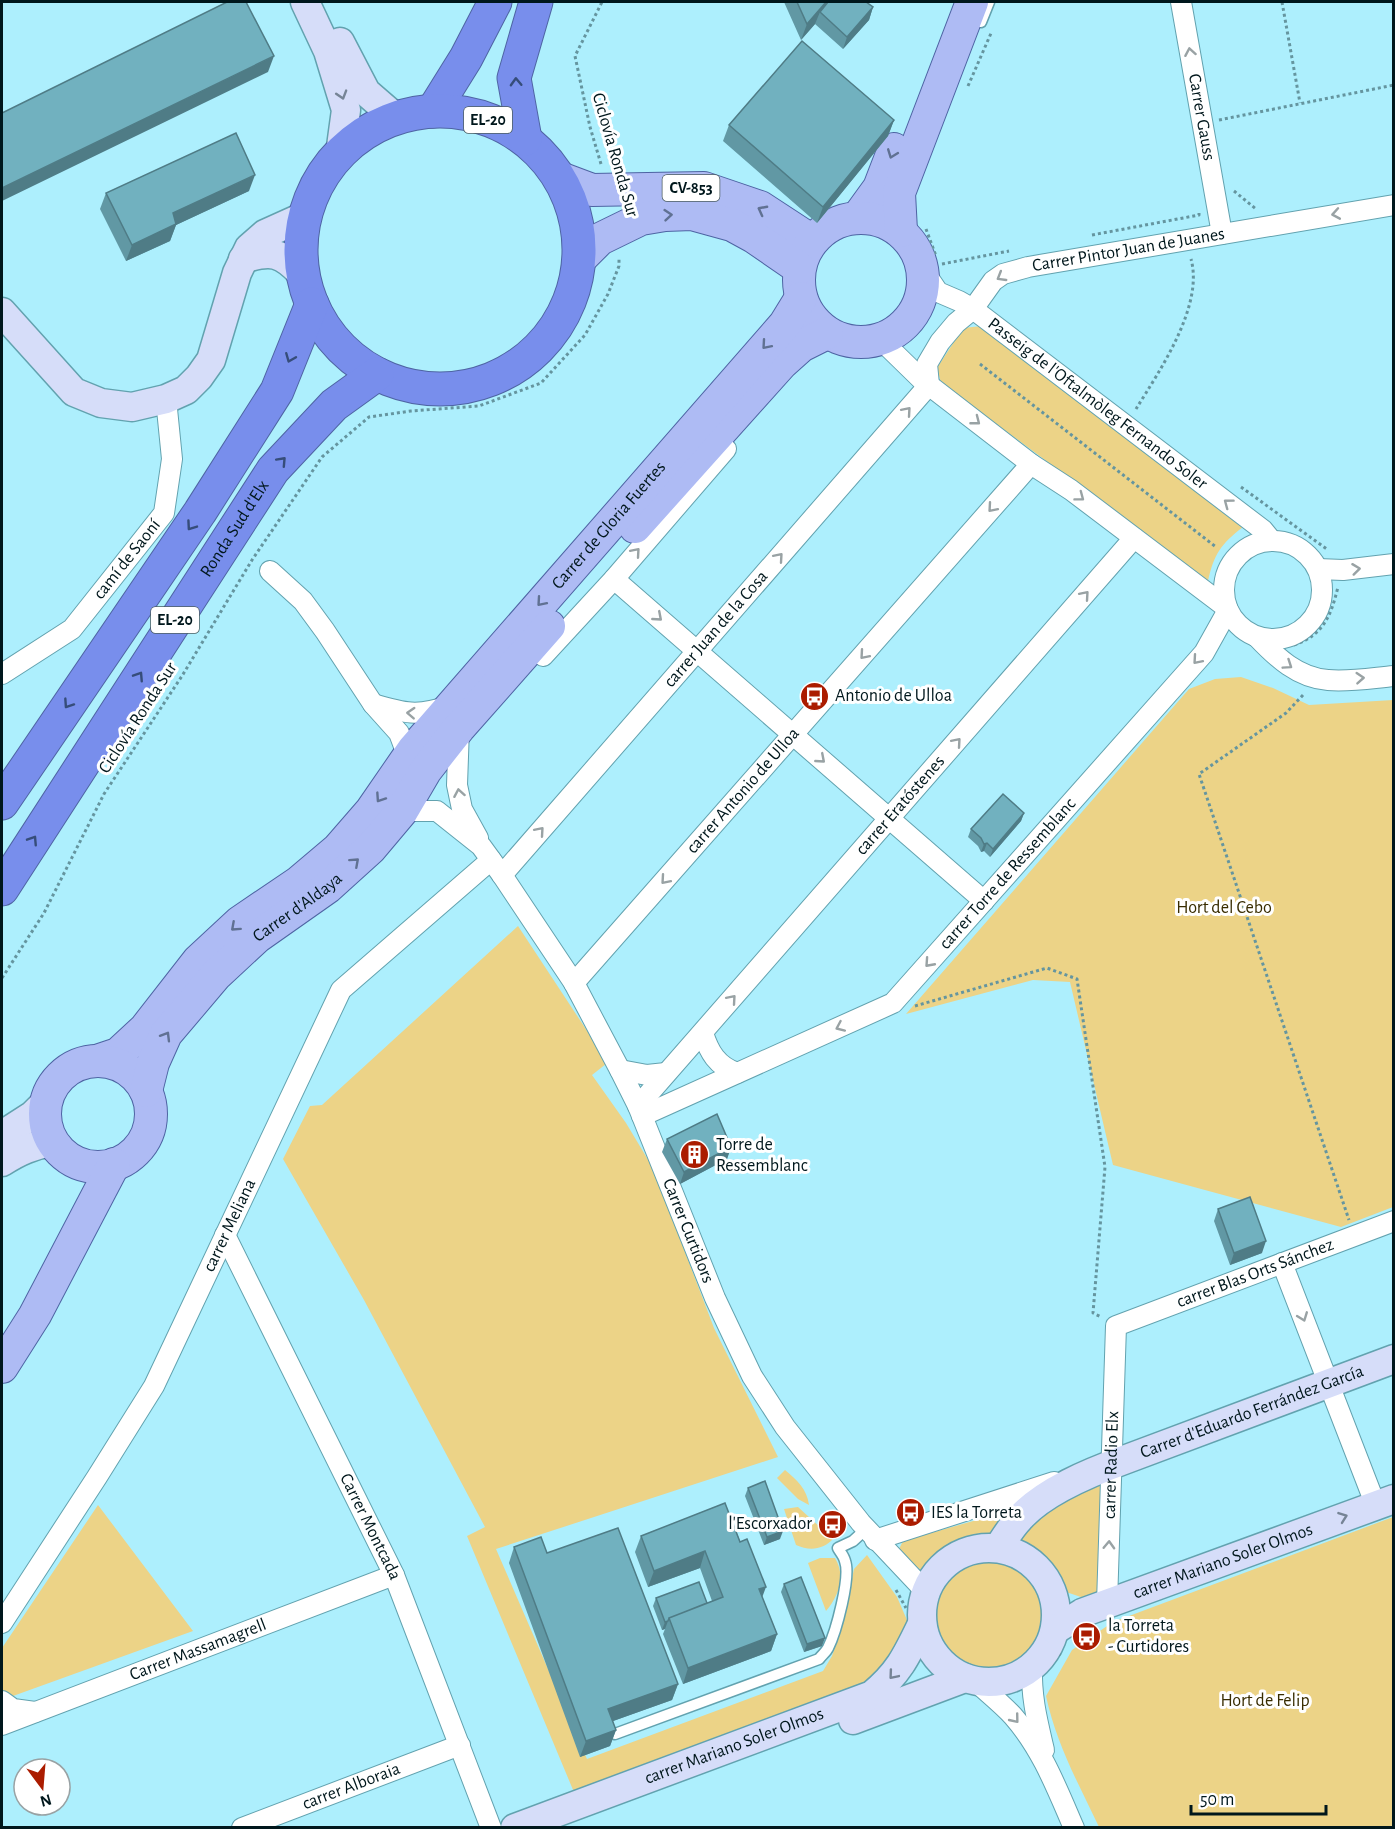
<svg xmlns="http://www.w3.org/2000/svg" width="1395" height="1829" viewBox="0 0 1395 1829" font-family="'Alegreya Sans',sans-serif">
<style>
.green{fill:#ecd387}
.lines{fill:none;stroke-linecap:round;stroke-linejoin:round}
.lane-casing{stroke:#62a2af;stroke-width:13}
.street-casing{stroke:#62a2af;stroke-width:22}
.secondary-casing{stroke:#62a2af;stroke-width:31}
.primary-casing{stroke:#4e64a3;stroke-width:34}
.highway-casing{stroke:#4e64a3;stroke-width:35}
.path{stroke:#65959f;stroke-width:3;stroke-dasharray:3 3;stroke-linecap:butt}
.lane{stroke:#fff;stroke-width:10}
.street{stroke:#fff;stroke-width:20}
.secondary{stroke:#d6ddf9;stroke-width:28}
.primary{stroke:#aebbf4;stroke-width:32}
.highway{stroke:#788eec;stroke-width:33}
.wall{fill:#6198a4}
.shaded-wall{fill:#4f7c86}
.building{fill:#71b1bf;stroke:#4f7c86;stroke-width:1.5}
.oneway{stroke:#99a2a4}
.oneway2{stroke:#364d7a}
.oneway3{stroke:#768496}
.oneway4{stroke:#607193}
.labels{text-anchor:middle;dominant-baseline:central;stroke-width:6;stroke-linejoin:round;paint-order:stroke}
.shield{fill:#fff;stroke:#4c5d60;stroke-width:1.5}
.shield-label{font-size:16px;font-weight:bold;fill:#00171c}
.street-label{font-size:18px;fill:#00171c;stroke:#fff}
.poi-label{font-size:18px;fill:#00171c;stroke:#fff;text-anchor:start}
.park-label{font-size:18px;fill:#382c00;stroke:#fff}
</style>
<rect width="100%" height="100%" fill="#adeffd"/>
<path class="green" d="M982,326L1243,527C1221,544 1214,554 1208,581L941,383L937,368L963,328Z
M1241,677L1273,688L1309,705L1393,700V1207L1341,1227L1113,1165L1070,982L1033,980L906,1014L1189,689L1215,679Z
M518,926L601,1052L606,1064L592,1075L626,1123L653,1168L714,1328L778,1457L496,1549L587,1759L823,1671L832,1656L840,1633L854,1569L867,1555L897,1597L910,1627L880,1680L576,1797L467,1536L485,1527L364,1300L283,1159L310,1106L322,1105Z
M785,1470C797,1480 807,1489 809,1505L798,1499L777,1478Z
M1104,1481L1099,1596L1081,1597L1060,1590C1049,1565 1041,1555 1017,1542L1049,1508Z
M98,1505L193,1631L13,1696L2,1690V1648Z
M798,1507L833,1539C823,1550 809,1551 796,1545L784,1509Z
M1022,1507L994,1534L959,1542L936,1556L922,1571L898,1551L903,1541Z
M1393,1517V1827H1099C1079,1785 1056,1743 1046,1696L1072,1650L1113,1622Z
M820,1558H835C846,1576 839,1596 826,1611L808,1563Z
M988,1558C1001,1560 1012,1562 1023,1570C1046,1588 1050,1625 1035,1649C1030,1658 1018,1663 1008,1666C1001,1668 993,1670 986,1670C974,1670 965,1664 957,1657C952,1652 945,1647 941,1641C924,1612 938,1571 970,1561C976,1559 983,1559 988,1558Z"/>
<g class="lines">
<defs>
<path id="lane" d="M981,22L989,2
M615,1734L819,1659C822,1655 826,1652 828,1648C836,1632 851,1577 845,1561C844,1556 840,1552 838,1548L853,1541L866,1529"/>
<g id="street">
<path id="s1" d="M1181,2L1222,234"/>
<path id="s2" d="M923,270L938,292L959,301L973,309L1263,530L1272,541"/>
<path d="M880,339L921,379L1031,464L1071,490L1227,608"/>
<path id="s3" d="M929,385L927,364L940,342L956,323L973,309L993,281L1003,274L1028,267L1394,205"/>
<circle cx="1273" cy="590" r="49"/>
<path d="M1318,569L1343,570L1394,564"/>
<path d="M270,571L303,601L325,631L373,704L399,733L408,757"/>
<path d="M614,579L984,901"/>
<path d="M1257,637C1276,657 1298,678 1328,680C1349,682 1372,678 1394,676"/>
<path d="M543,656L614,579L726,449"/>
<path id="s4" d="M2,674L72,629L164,513L172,459L166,399"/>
<path d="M373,704C404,713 417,717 449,706"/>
<path d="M459,728L457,785L462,809L478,838"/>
<path id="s5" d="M402,811H437L481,846L502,875L574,983L620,1070L638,1106L715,1298L752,1376L785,1427L861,1523L926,1592"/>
<path id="s6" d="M502,875L929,385"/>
<path id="s7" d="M574,983L1031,464"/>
<path d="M703,1033C709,1052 717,1066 737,1073"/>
<path d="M620,1070L647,1075L666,1073"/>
<path id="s8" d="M638,1106L1134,538"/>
<path id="s9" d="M642,1116L893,1003L1204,653L1228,610"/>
<path id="s10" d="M225,1235L394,1575L491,1828"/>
<path d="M1282,1263L1376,1506"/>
<path d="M875,1540L1054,1482"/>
<path id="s11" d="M1107,1603L1116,1326L1394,1221"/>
<path id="s12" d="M2,1623L97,1477L154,1386L341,990L491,860"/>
<path d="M1032,1666C1031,1697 1037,1720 1044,1750"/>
<path d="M975,1681C988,1693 1002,1704 1013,1716C1042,1749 1057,1789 1074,1828"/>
<path d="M2,1701L13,1709L35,1712"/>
<path id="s13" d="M2,1725L394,1575"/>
<path id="s14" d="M242,1828L460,1745"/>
</g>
<g id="secondary">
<path d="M305,2L328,51L346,110L340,154"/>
<path d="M340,42L366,92L396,118"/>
<path d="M243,259C271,250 281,252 301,273"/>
<path d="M2,312L74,392L101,403L132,407L166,399L186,390L199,377L211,360L237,273L249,248L265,234L305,216"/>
<path d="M2,1135L33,1115L46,1102"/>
<path d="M2,1162C19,1151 33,1145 53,1142"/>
<path id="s15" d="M998,1548C1005,1538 1011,1527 1020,1518C1044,1491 1091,1472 1124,1460L1394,1359"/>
<circle cx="989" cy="1615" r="67"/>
<path id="s16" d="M1055,1630L1082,1613L1394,1499"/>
<path d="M853,1720L965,1678"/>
<path id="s17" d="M515,1828L872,1695C899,1673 907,1655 922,1624"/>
</g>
<g id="primary">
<path d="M560,178L592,190L704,188L760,207L812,241"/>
<path d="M858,217L879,188L894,149"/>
<circle cx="861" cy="280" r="62"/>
<path d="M901,231L899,193L972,2"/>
<path d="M580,259L600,239L641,219L665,215L692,214L732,225L754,237L799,268"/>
<path d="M635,527L782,363L801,346L827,333"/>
<path id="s18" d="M100,1060L118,1054L145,1029L198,961L240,922L299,882L338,849L371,811L413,750L785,324L801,298"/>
<circle cx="98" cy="1114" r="53"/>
<path id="s19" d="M146,1091L153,1063L166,1034L216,975L257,937L328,887L370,849L402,811L426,770L459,728L549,626"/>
<path d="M2,1367L35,1315L114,1164"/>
</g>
<g id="highway">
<path d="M433,111L466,58L495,2"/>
<circle cx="440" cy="250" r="139"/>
<path d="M525,139L514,78L536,2"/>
<path d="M2,803L200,512L277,391L312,304"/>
<path id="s20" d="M2,889L273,470L334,405L377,374"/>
</g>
</defs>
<use href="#lane" class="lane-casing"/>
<use href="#street" class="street-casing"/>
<use href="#secondary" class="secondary-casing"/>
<use href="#primary" class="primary-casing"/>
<use href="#highway" class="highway-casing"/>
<path class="path" d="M1282,2L1300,103
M968,86L992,31
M1219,120L1394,85
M601,164L590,127L575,56L602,2
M1234,191L1256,209
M926,229L936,256
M1092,235L1199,215V213
M942,264L1009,251
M980,364L1216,547
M1136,409C1160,370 1204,306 1191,259
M1241,487L1328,550
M1294,645C1324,635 1331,615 1338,587
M1303,695L1286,713L1199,774L1349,1220
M2,978L44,913L104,794L182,676L252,560L322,457L369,417L411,411L479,406L541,383L585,335L608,294L619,266V258
M915,1006L1047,968L1077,979L1105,1167L1093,1313L1101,1317
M896,1590L906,1608
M1051,1665L1062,1651"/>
<use href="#lane" class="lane"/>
<use href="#street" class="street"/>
<use href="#secondary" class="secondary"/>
<use href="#primary" class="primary"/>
<use href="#highway" class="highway"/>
</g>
<path class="wall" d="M784,2H866L873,7L869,20L843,49L815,24L801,40Z
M894,120L888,136L817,223L723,141L729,125Z
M249,191L176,225L170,241L126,261L100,209L106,193Z
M1024,813L1021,821L990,857L984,851L981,852L978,846L968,837L971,829Z
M667,1139L731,1147L727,1159L680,1184L662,1152Z
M1218,1209L1262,1253L1230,1265L1214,1221Z
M748,1488L780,1539L764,1545L745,1496Z
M725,1503L777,1634L771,1651L683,1684L663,1634L665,1629L662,1630L653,1606L656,1598L707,1603L712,1601L700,1568L648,1587L635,1552L641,1536Z
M514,1547L678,1684L672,1700L613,1721L616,1730L610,1746L580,1757L509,1563Z
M784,1584L822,1646L804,1652L781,1592Z"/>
<path class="shaded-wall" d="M826,2H834L820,12L815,24L801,40L807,24Z
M873,7L869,20L843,49L847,37Z
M274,56L268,72L2,201V188Z
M894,120L888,136L817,223L823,207Z
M255,175L249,191L176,225L170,241L126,261L132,245L173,213Z
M1024,813L1021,821L990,857L993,849Z
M987,843L984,851L981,852L984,844Z
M731,1147L727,1159L680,1184L684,1172Z
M1266,1241L1262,1253L1230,1265L1234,1253Z
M783,1531L780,1539L764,1545L767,1537Z
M705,1551L700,1568L648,1587L654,1571Z
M766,1587L760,1603L759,1589Z
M668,1621L665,1629L662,1630L665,1622Z
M777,1634L771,1651L683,1684L688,1668Z
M825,1638L822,1646L804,1652L807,1644Z
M678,1684L672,1700L602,1725L608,1709Z
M616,1730L610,1746L580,1757L586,1741Z"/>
<path class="building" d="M227,2H246L274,56L2,188V113Z
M797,2H826L807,24Z
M828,2H866L873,7L847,37L820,12Z
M802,41L894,120L823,207L729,125Z
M236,133L255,175L173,213L176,224L132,245L106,193Z
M1003,794L1024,813L993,849L987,843L984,844L981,838L971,829Z
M717,1114L731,1147L684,1172L667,1139Z
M1250,1197L1266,1241L1234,1253L1218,1209Z
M765,1481L783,1531L767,1537L748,1488Z
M725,1503L740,1542L747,1539L766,1587L759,1589L777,1634L688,1668L669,1618L723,1597L705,1551L654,1571L641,1536Z
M618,1528L678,1684L608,1709L616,1730L586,1741L514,1547L541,1537L547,1553Z
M801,1577L825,1638L807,1644L784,1584Z
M699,1582L707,1603L669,1618L668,1621L665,1622L656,1598Z"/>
<defs><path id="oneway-chevron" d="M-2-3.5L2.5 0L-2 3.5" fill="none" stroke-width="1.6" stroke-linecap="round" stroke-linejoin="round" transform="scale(1.5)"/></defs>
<g class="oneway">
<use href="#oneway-chevron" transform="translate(1190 52) rotate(-100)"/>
<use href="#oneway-chevron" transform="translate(1336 214) rotate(170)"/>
<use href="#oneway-chevron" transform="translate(1001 277) rotate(149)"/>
<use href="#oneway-chevron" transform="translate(907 411) rotate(-49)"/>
<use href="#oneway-chevron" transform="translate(976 421) rotate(38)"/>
<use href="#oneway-chevron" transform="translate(1080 497) rotate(37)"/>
<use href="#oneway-chevron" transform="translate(1228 503) rotate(-143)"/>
<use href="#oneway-chevron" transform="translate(992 508) rotate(131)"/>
<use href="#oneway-chevron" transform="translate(636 552) rotate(-49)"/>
<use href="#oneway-chevron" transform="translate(779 557) rotate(-49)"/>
<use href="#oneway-chevron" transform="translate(1356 569) rotate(-7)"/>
<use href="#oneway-chevron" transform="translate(1085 595) rotate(-49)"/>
<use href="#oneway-chevron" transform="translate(658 617) rotate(41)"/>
<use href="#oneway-chevron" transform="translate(864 655) rotate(131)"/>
<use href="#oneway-chevron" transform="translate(1197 660) rotate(131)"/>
<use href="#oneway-chevron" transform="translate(1288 665) rotate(34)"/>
<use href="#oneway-chevron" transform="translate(1360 678) rotate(-4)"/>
<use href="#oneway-chevron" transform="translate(411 713) rotate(-177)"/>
<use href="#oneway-chevron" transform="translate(957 742) rotate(-49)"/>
<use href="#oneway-chevron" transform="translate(821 759) rotate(41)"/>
<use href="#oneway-chevron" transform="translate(459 793) rotate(-100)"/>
<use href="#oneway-chevron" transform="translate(540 831) rotate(-49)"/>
<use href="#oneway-chevron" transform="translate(665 880) rotate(131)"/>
<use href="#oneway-chevron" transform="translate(929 963) rotate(132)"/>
<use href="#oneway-chevron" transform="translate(732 999) rotate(-49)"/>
<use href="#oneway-chevron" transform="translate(840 1027) rotate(156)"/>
<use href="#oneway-chevron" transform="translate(1303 1317) rotate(69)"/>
<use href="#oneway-chevron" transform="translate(1109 1545) rotate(-88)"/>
<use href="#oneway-chevron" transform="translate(1015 1719) rotate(51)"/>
</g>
<g class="oneway2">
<use href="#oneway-chevron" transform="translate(516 82) rotate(-92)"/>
<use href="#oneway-chevron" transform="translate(290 358) rotate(112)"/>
<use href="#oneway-chevron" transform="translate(282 461) rotate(-47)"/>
<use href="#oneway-chevron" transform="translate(191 526) rotate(125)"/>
<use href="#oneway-chevron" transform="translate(139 676) rotate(-57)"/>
<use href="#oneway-chevron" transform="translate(68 704) rotate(124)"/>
<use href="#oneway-chevron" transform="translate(33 840) rotate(-57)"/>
</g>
<g class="oneway3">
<use href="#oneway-chevron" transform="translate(342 95) rotate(73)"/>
<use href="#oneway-chevron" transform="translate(1343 1517) rotate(-20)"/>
<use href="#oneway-chevron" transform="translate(893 1675) rotate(130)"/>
</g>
<g class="oneway4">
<use href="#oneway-chevron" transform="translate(892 154) rotate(111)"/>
<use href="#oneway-chevron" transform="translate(762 210) rotate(-152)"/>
<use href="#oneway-chevron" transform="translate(668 215) rotate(-5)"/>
<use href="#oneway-chevron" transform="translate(766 345) rotate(131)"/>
<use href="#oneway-chevron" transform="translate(541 602) rotate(131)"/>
<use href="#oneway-chevron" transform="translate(380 798) rotate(124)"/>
<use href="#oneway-chevron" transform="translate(355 862) rotate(-42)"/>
<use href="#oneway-chevron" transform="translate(235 927) rotate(138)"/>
<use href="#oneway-chevron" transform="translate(166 1036) rotate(-59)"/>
</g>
<defs>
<symbol id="bus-disc" viewBox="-11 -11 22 22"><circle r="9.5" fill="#ab1c00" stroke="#fff"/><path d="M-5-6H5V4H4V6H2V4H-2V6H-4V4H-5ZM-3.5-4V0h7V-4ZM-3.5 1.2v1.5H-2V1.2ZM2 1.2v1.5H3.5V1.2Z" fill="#fff"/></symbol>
<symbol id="building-disc" viewBox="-11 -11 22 22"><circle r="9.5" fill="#ab1c00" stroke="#fff"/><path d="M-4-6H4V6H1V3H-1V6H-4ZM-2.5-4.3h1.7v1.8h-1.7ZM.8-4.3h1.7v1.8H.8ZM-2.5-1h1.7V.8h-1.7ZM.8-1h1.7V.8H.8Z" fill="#fff"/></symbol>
</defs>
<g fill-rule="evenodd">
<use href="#bus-disc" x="798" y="680" width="33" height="33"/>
<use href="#building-disc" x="678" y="1138" width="33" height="33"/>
<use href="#bus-disc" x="894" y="1496" width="33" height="33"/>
<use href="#bus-disc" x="816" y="1508" width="33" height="33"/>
<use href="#bus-disc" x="1070" y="1620" width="33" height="33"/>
</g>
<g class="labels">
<g class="shield">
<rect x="464" y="107" width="48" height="26" rx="4.5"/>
<rect x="662.5" y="175" width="57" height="26" rx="4.5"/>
<rect x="151" y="607" width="48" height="26" rx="4.5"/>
</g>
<g class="shield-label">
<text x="488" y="120">EL-20</text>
<text x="691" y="188">CV-853</text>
<text x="175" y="620">EL-20</text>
</g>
<g class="street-label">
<text stroke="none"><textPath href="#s1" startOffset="117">Carrer Gauss</textPath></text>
<text transform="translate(615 155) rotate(74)">Ciclovía Ronda Sur</text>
<text stroke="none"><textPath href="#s3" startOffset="268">Carrer Pintor Juan de Juanes</textPath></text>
<text stroke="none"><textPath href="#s2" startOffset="222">Passeig de l'Oftalmòleg Fernando Soler</textPath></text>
<text stroke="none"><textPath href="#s18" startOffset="744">Carrer de Gloria Fuertes</textPath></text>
<text stroke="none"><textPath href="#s20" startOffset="429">Ronda Sud d'Elx</textPath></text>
<text stroke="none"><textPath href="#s4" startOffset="172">camí de Saoní</textPath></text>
<text stroke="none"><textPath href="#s6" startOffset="326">carrer Juan de la Cosa</textPath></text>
<text transform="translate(138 718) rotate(-57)">Ciclovía Ronda Sur</text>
<text stroke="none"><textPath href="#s7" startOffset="256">carrer Antonio de Ulloa</textPath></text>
<text stroke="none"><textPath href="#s8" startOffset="399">carrer Eratóstenes</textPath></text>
<text stroke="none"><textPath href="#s9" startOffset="448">carrer Torre de Ressemblanc</textPath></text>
<text stroke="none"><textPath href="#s19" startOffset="244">Carrer d'Aldaya</textPath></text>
<text stroke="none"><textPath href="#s12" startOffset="459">carrer Meliana</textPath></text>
<text stroke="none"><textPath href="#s5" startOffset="530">Carrer Curtidors</textPath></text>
<text stroke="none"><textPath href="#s11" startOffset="426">carrer Blas Orts Sánchez</textPath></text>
<text stroke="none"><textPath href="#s15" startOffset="294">Carrer d'Eduardo Ferrández García</textPath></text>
<text stroke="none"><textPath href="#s11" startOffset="138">carrer Radio Elx</textPath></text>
<text stroke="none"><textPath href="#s10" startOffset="326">Carrer Montcada</textPath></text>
<text stroke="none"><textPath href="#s16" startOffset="182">carrer Mariano Soler Olmos</textPath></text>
<text stroke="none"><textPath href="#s13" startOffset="210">Carrer Massamagrell</textPath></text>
<text stroke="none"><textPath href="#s17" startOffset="234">carrer Mariano Soler Olmos</textPath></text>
<text stroke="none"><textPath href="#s14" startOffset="117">carrer Alboraia</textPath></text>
</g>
<g class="poi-label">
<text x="835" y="696">Antonio de Ulloa</text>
<text x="716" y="1145">Torre de<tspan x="716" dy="21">Ressemblanc</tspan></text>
<text x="931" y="1513">IES la Torreta</text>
<text x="812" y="1524" text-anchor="end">l'Escorxador</text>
<text x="1108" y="1626">la Torreta<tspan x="1108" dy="21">- Curtidores</tspan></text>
</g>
<g class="park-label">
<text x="1224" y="908">Hort del Cebo</text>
<text x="1265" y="1701">Hort de Felip</text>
</g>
</g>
<rect width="1395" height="1829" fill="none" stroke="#00171c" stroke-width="6"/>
<g transform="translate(42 1787) rotate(164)"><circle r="28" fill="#ffffff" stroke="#99a2a4" stroke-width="1.5"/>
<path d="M0-4.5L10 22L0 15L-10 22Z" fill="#ab1c00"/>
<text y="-9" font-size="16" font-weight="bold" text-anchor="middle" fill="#00171c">N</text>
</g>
<path d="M1191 1805v9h135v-9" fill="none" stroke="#00171c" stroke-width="3"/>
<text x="1200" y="1805" font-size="18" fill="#00171c" stroke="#ffffff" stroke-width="4.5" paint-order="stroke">50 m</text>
</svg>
